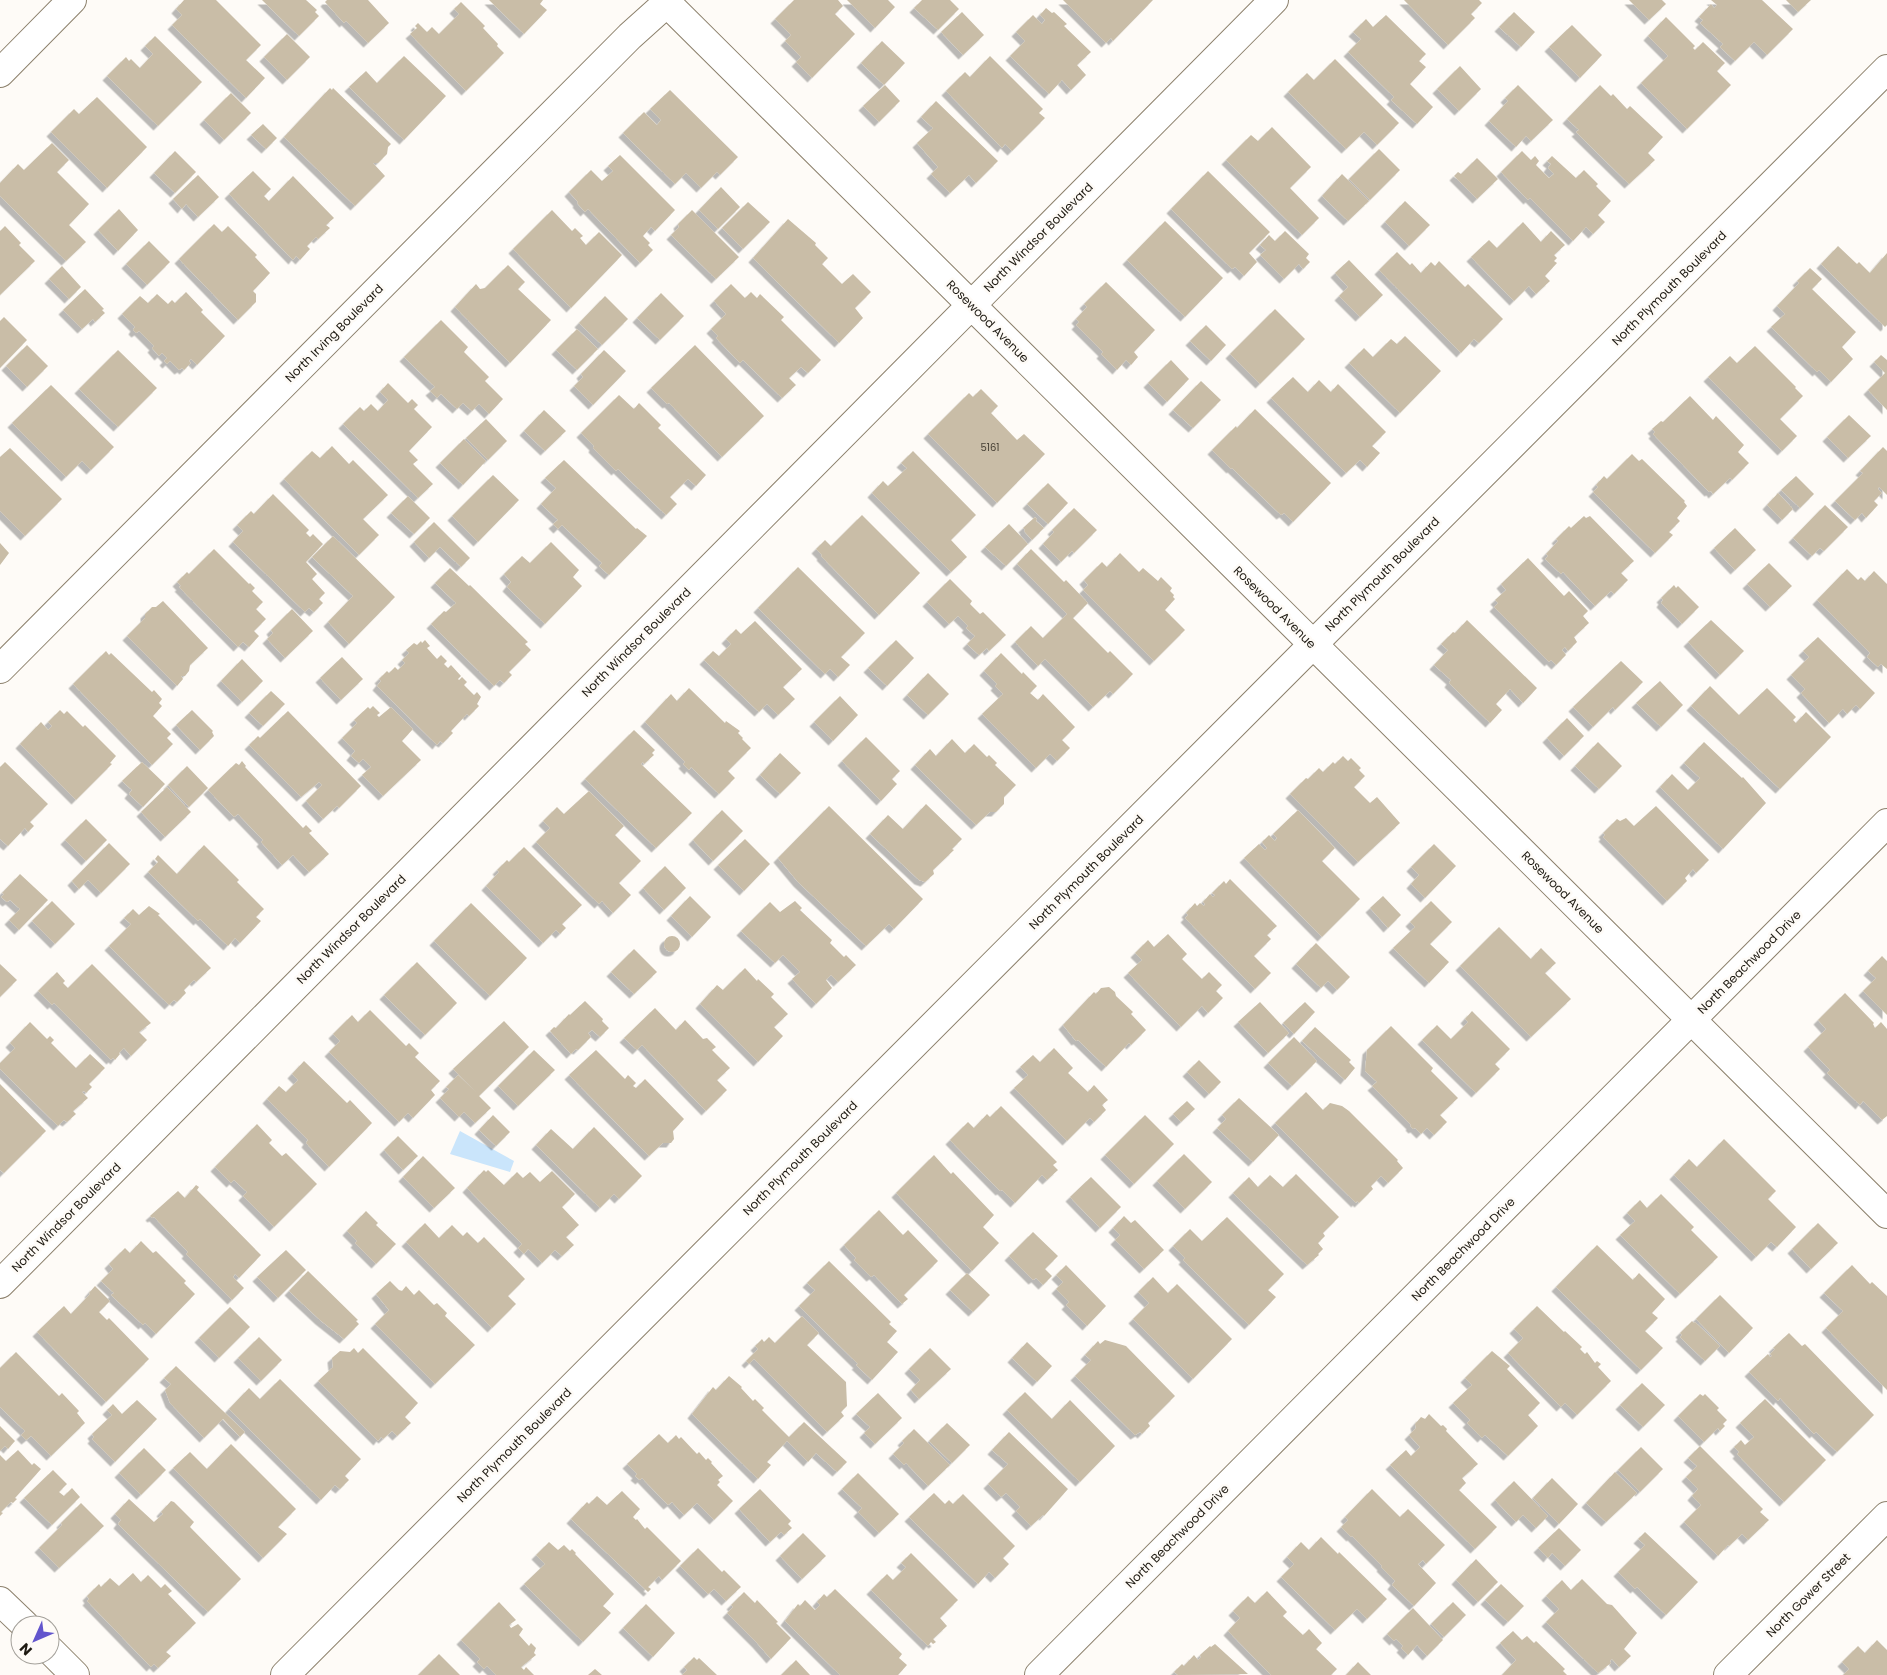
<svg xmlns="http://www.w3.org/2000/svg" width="1887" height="1675" viewBox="0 0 1887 1675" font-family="Poppins,sans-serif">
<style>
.water{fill:#cae5fb}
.building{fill:#c9bda7;filter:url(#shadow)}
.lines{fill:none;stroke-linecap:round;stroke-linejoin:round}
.minor-casing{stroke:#8c806c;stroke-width:30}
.minor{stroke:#fff;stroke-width:28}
.labels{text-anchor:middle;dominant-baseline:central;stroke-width:5;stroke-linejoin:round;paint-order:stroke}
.number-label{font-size:10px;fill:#484236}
.street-label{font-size:12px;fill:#1d1911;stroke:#fefbf7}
</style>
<defs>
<filter id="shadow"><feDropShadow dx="-4.5" dy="4.5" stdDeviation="0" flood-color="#0004"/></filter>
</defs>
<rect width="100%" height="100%" fill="#fefbf7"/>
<path class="water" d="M460,1131L514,1161L510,1172L450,1154Z"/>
<path class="building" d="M184,0H216L261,45L246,60L265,78L246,98L172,25L182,15L176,9Z
M262,0H306L317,10L315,12L319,16L299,36Z
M327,0H368L389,23L368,43L346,21L344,23L325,2Z
M489,0H543L540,4L547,10L524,34Z
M794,0H838L843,6L835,14L855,34L812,78L796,62L801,57L785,41L791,35L775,19Z
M847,0H888L895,7L875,28Z
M922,0H950L959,9L938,30L914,8Z
M1063,0H1153L1113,41L1111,38L1106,43Z
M1404,0H1479L1482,3L1471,14L1475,18L1448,45Z
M1629,0H1662L1666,4L1649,20Z
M1711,0H1762L1793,29L1767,55L1754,42L1735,61L1720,47L1723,44L1700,23L1703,20L1699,17L1711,4L1714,8L1717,5Z
M1786,0H1811L1798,12Z
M461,2L485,26L483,28L498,44L497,46L504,53L466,91L410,34L417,28L415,26L418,23L427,32L432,27L439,34L459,14L454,9Z
M1046,8L1052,13L1054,12L1067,24L1064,26L1091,52L1077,65L1086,75L1071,90L1062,80L1049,94L1010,56L1025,41L1016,32L1033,15L1042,24L1045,20L1040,15Z
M962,12L984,35L963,55L941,32Z
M1514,12L1535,32L1521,47L1499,27Z
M1386,15L1426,54L1419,61L1426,67L1410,84L1433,107L1417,124L1391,100L1394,97L1348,52L1361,39L1353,32L1366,19L1373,27Z
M1666,17L1695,46L1693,48L1695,50L1703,42L1725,63L1717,71L1731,85L1687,129L1641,83L1668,56L1648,36Z
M1572,25L1602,55L1580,78L1549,47Z
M287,34L310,57L287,80L264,57Z
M155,36L202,82L158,126L107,76L126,57L129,61L131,59L140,68L153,54L145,46Z
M882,41L905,63L884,85L861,63Z
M404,56L446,96L404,140L349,87L366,71L377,83Z
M990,56L1043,109L1039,113L1045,118L1012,151L1005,144L1002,148L946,91L965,72L970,77Z
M1335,59L1399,123L1377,145L1364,132L1346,149L1288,92L1307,73L1314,80Z
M1460,66L1481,89L1459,111L1437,89Z
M885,85L900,101L879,122L863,106Z
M1518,85L1553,120L1531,141L1526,136L1516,147L1489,121L1508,101L1505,98Z
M1600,85L1611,96L1613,94L1627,109L1630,106L1663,137L1648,153L1655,160L1629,184L1576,132L1579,130L1567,119Z
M330,88L332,90L333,88L391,144L388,147L387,154L378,163H373L385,176L355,206L284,137Z
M670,90L738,157L720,175L717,172L701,188L686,173L675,184L623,133L644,112L657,125L661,120L650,109Z
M231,93L251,113L224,140L204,120Z
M97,97L147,147L107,188L51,132L74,109L79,114Z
M936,101L998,161L976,183L969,175L950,193L931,174L938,167L917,143L933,128L921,117Z
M263,124L277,138L266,149L251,135Z
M1272,127L1311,167L1290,188L1319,218L1302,235L1226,160L1251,135L1258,141Z
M52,143L69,160L57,172L89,204L69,225L86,242L66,261L0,196V183L18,164L24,170Z
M1379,149L1400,170L1370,200L1349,179Z
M175,151L196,172L175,193L154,173Z
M1522,151L1531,160L1535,156L1539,161L1536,165L1549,178L1554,174L1548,168L1551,164L1547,161L1552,156L1576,178L1584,170L1598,184L1596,186L1611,201L1598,215L1605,222L1593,234L1586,227L1573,241L1530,198L1528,200L1501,172Z
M620,155L675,210L655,231L651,227L643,236L650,243L648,245L653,250L640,263L588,209L585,212L577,203L578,202L569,192L591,170L602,181L613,171L608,166Z
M1477,158L1498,179L1477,199L1454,176L1458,172L1461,174Z
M253,171L271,189L264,196L269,201L293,176L334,218L326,225L330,228L318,239L316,237L307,246L310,249L300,260L296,256L293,260L229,194Z
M1208,171L1270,232L1249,253L1257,262L1244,276L1235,267L1232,269L1171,209Z
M1342,174L1369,201L1348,221L1322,196Z
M198,175L219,197L198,217L186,204L182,209L173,199Z
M721,187L740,207L718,229L699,210Z
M1405,201L1430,225L1409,246L1385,222Z
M748,202L770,222L743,249L722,228Z
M119,209L138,230L118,251L98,230Z
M552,210L572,231L575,228L583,236L580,238L586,245L599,232L622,255L571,308L513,249Z
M692,210L739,257L716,279L671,235L679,227L678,224Z
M788,219L816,243L815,245L828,258L822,264L842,284L853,274L871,292L855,308L863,318L839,343L753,258Z
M1165,221L1223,278L1185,317L1127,260Z
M1523,222L1541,242L1551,231L1565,245L1554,255L1557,258L1554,261L1557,263L1545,276L1550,281L1536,294L1529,286L1514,301L1471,257L1489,240L1497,248Z
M214,224L222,232L228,226L257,255L255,257L270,273L253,291L256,294V302L238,320L179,259Z
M5,226L21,243L19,245L35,261L0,295V231Z
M1285,231L1309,254L1306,258L1310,262L1303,269L1299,264L1284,279L1260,255L1266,250L1260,245L1269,235L1275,241Z
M149,241L170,262L147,285L126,264Z
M1838,246L1857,264L1859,262L1870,273L1887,253V325L1885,327L1821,264Z
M1397,252L1410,265L1412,263L1421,273L1431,262L1435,266L1439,261L1465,287L1468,284L1503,319L1479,343L1474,339L1461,353L1379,270Z
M1349,260L1383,295L1360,317L1339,296L1348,287L1335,273Z
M508,265L525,282L518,289L551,320L510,363L455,307L476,284L480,289L485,288Z
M62,266L81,287L69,299L49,279Z
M1810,268L1822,279L1812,289L1856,332L1842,347L1853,359L1831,382L1819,370L1817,372L1771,327L1785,314L1777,306L1799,283L1797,281Z
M1106,282L1155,330L1134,352L1138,357L1131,365L1126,360L1117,370L1101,354L1103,352L1076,325L1079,322L1076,319L1087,307L1084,304Z
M731,284L745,298L751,292L757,298L760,294L784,317L781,320L821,360L808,373L801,367L789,378L796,385L782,398L743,360L740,363L716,338L718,336L711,329L726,314L714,301Z
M85,289L104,309L102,310L105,313L95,322L93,319L82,329L63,310Z
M186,292L203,310L201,312L225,336L197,365L191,359L189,361L191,363L184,370L182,368L179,370L170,361L167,364L164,361L167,358L162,353L159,356L152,348L154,346L139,331L136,333L133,330L135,327L122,314L140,296L148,303L157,294L168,304L172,300L175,303Z
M661,293L684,316L660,340L637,318Z
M605,296L628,319L602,345L579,323Z
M1275,309L1305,339L1260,384L1230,354Z
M4,317L27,340L0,368V321Z
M441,320L468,347L464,352L489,377L485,381L503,399L489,414L479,404L472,411L463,403L457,409L441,394L437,398L430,391L435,387L404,357Z
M1206,325L1226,345L1211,361L1190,341Z
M577,329L598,349L577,370L556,350Z
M1405,336L1441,371L1400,413L1349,363L1364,348L1373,357L1391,339L1397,344Z
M27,345L48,366L27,387L6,366Z
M695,345L764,416L722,457L669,403L667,404L651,388Z
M1755,346L1796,387L1795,388L1803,396L1780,419L1797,436L1782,451L1708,377L1730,356L1737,363Z
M118,350L157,388L118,427L79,389Z
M604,350L626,371L593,405L574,386L583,377L581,374Z
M1881,355L1887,360V410L1868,390L1885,373L1874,362Z
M1171,360L1189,379L1167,402L1148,383Z
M1293,377L1308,392L1319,380L1331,392L1338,384L1386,432L1372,446L1380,453L1367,467L1360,460L1346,473L1271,398Z
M1201,381L1221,400L1193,428L1173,410Z
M388,383L408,403L412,399L418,405L414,409L432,427L409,451L418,460L413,464L433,484L418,498L343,424L360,407L364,411L371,404L378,411L388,400L380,392Z
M51,385L114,447L91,470L82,461L66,477L12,423Z
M981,389L998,406L991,413L1017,440L1024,434L1045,454L997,503L928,434L969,393L973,397Z
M619,395L634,409L639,403L661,425L658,428L706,475L696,486L688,479L670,497L677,504L666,515L618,469L616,471L593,448L594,446L581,433Z
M1690,396L1713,420L1716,416L1744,445L1738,452L1749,463L1732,480L1730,478L1713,494L1711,491L1709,492L1653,434L1655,432L1652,429L1661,421L1663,422Z
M1255,409L1331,483L1293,522L1284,513L1281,515L1232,468L1231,469L1212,450L1236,426L1237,428Z
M544,410L566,431L545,451L524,431Z
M1849,415L1871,436L1848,458L1827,437Z
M486,419L507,441L488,460L466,438Z
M464,439L486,461L463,485L440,463Z
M332,446L349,464L353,460L388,495L363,519L379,535L359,555L284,479L312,451L320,458Z
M1883,447L1887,451V495L1879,487L1878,489L1882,493L1874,501L1878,505L1866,518L1862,513L1855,520L1835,501L1863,473L1860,471Z
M10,448L62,499L25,536L0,511V457Z
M913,451L976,515L951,540L967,557L951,572L872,493L883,481L888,486L907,468L901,463Z
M1632,454L1639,461L1642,459L1685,501L1684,502L1687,506L1677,518L1680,521L1669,532L1673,535L1655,553L1593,492L1598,487L1596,485L1604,476L1607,479Z
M564,460L636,529L637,528L647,536L609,575L599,566L602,563L562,525L558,529L553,524L558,520L541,504L556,488L545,478Z
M493,475L519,500L478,542L452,516Z
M1796,476L1814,494L1800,508L1781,490Z
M1048,483L1068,503L1048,524L1027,504Z
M1778,493L1793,509L1782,520L1767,505Z
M273,494L309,530L306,533L310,537L313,534L323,544L306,562L317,574L312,579L325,593L319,599L323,603L314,612L309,608L305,612L233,542L243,531L237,525L251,511L254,514Z
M408,496L430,518L414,534L391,513Z
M1825,505L1848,527L1824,551L1820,548L1812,556L1793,538Z
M1074,508L1097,530L1074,553L1072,551L1061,562L1043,544L1054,532L1052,530Z
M862,515L920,573L879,615L821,556L822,555L816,549L825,540L831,546Z
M1584,516L1586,518L1590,516L1634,561L1621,573L1628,580L1614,594L1611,591L1595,606L1563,572L1561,574L1545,559L1548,556L1546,554L1558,541L1556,539L1569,526L1571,528Z
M1035,517L1037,519L1036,521L1044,528L1032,540L1024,531L1025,530L1023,528Z
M434,522L470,558L461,567L440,547L429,558L414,542Z
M1009,524L1028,544L1006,566L985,547Z
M1735,528L1756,550L1735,570L1714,548Z
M333,536L395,597L349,644L328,622L353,596L312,557Z
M551,542L579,570L573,577L582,586L545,624L507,587L511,582L504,574L522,556L530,563Z
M0,543L9,553L0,565Z
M214,549L249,584L250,583L255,588L252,591L263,602L256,609L266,619L254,631L259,636L249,647L243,642L238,647L179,587L181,586L177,582L187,572L189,574Z
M1031,549L1064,582L1066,580L1088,603L1073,618L1108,653L1110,651L1133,674L1113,694L1110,691L1093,707L1045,659L1038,666L1015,642L1031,626L1043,638L1067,614L1017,564Z
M1120,553L1139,572L1143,568L1158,581L1161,577L1172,588L1170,591L1174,595L1173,597L1175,599L1165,610L1185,630L1154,661L1083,590L1088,585L1084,580L1102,562L1107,567Z
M1528,558L1564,596L1569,591L1588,611L1583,616L1589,623L1574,637L1577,642L1568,651L1565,647L1562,650L1566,655L1556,665L1551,660L1549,662L1494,607L1498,603L1495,600L1506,590L1501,584Z
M1769,563L1792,586L1770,607L1747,584Z
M798,567L865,633L841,657L850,665L838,677L830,669L825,674L758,608Z
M450,568L469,586L470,585L528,642L525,644L531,650L509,672L512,675L504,683L500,680L494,686L431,624L444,611L446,612L456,603L435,583Z
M1847,569L1858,580L1861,577L1865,581L1874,571L1887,584V669L1881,664L1878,667L1867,657L1870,653L1817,600Z
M950,579L972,601L970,604L980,614L983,612L1006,635L989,651L987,648L979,655L967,644L975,636L966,628L968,626L958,616L949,624L927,602Z
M1674,585L1676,588L1678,586L1699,607L1682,624L1661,603L1663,600L1661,598Z
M163,601L208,648L190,665L189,671L185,676H181L183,679L177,686L127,636L145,618V614L152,607H156Z
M292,609L313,631L285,658L267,639L273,633L271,630Z
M1467,620L1537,688L1523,703L1510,689L1496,704L1502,710L1490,723L1449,683L1451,680L1434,665L1448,650L1441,644L1453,632L1455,633Z
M1711,620L1744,651L1720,675L1688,642Z
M755,621L802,669L783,687L795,699L778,715L767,704L759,712L704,660L713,651L719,656L731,644L726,639L736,629L741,634Z
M1818,637L1875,693L1860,709L1856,705L1847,714L1843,709L1829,723L1801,693L1805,689L1791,675L1809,657L1803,651Z
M425,640L430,646L427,648L437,659L441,655L447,661L444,664L448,668L451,665L461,676L458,679L459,680L462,677L467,682L464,685L474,695L477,692L481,697L477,704L479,706L469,716L467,714L451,731L453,733L443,743L440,741L437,745L377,686L381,681L379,679L387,671L389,673L395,667L398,670L405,663L402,660L409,653L406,650L414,643L417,645L421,641L422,643Z
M896,640L914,658L887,686L868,668Z
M106,651L109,655L111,653L152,692L154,690L162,699L159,703L162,706L153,716L171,734L167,738L173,744L152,765L73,684Z
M1001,653L1022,674L1023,672L1037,686L1030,693L1038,700L1043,694L1075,727L1062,740L1070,748L1057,761L1050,754L1036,768L982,714L1003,694L995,686L997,684L984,671Z
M342,657L363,679L341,700L320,678Z
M242,659L263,681L242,702L221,681Z
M1621,661L1643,682L1615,710L1613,707L1593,727L1573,707Z
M928,673L949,694L928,715L907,695Z
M1660,681L1683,705L1661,727L1636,703Z
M1710,686L1739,715L1767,688L1796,717L1793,720L1796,723L1806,712L1831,737L1780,789L1691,706Z
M689,688L725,723L726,721L740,731L738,733L743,738L742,739L751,748L728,771L735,778L719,794L691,767L689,770L683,764L685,762L645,722L671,694L677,701Z
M271,691L285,704L263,726L249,713Z
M840,696L858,715L833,741L814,722Z
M373,706L380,713L377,715L379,717L391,707L413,729L402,741L421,760L383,796L362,775L371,767L363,759L359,763L351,756L355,751L342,738L357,723L354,720L368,707L370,709Z
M60,710L64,714L67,711L83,727L85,725L116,756L110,763L112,764L76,800L20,744L41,722L48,730L52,726L48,722Z
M192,710L213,731L212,732L214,736L200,750L176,725Z
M288,711L361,786L339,808L337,806L323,819L306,801L322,785L319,782L301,797L249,745L258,736L260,738Z
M1567,718L1584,736L1564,756L1547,738Z
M634,730L655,750L652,753L654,755L644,764L643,762L641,764L692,813L656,848L585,779Z
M866,737L900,771L892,779L897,784L881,801L842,761Z
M952,739L965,753L974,744L987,757L989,755L997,763L995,765L1016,785L1004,797V804L996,812H990L976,825L915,765L930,749L936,756Z
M1598,742L1622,766L1599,789L1575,766Z
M1704,742L1742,778L1743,777L1766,803L1723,849L1660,787L1672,774L1688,790L1700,778L1684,763Z
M780,753L801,773L780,794L760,775Z
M1343,756L1348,761L1351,758L1361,768L1359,770L1365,776L1354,787L1370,803L1377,797L1400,823L1358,862L1290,794L1306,778L1308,779L1319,768L1323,772L1333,762L1335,764Z
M242,761L246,766L245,767L303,828L306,825L312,831L309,833L329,854L309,872L293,855L282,865L261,842L263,840L238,814L234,817L208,790L236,763L239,765Z
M5,762L48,804L30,822L34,826L28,832L25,828L8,846L0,839V767Z
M142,762L165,784L143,807L129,794L132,790L122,781Z
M187,766L208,788L189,807L168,785Z
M167,787L191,812L165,837L141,812Z
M589,791L624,826L615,835L641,861L619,883L631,895L613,913L602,901L599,904L536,842L550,828L543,821L557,807L564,814Z
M926,804L962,839L952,849L954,850L933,870L934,874L925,882L919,880L870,834L888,815L903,829Z
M829,806L923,899L894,929L889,924L866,946L798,882L778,858Z
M1656,806L1709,860L1696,873L1693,869L1685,878L1687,881L1667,901L1603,837L1605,835L1603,833L1617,819L1620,821L1626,818L1634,826Z
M722,810L743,831L713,861L693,840Z
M1298,810L1335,848L1322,861L1360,899L1322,937L1244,858L1259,844L1265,850L1267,848L1262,842L1269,835L1275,841L1277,838L1273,834Z
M86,819L107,840L86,861L65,840Z
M745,839L770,864L744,891L718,865Z
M109,843L130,864L101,893L88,880L79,889L72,881Z
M1434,844L1456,866L1425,898L1411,884L1419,875L1411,867Z
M204,845L239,880L237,882L264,909L256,917L261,921L240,943L235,938L228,946L200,919L198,921L148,872L158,862L155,859L158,855L177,874Z
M524,847L582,905L562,924L566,928L560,934L556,930L543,943L486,886L499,872L497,870L507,860L509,862Z
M665,866L686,888L664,910L643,888Z
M20,874L48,900L19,930L9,920L20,909L10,900L7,902L1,897L4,894L2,893Z
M1230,879L1277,926L1267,935L1271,939L1254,956L1271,973L1255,989L1185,918L1188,915L1186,913L1195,903L1197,906L1200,903L1204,906L1205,904L1203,902L1210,894L1213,897L1215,895L1212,893L1224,881L1226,884Z
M690,896L711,917L692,937L671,916Z
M1383,896L1401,915L1388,928L1370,908Z
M52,901L75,924L55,944L32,921Z
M795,901L802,908L800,910L832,940L830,943L844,957L846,955L856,965L838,982L831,975L826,980L832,988L816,1004L792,979L800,972L783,955L775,963L741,931L770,902L780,912Z
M1431,901L1452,922L1430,944L1449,962L1429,983L1393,948L1415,927L1410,922Z
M471,903L527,958L490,996L434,941Z
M149,906L160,914L158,915L211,968L196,982L194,980L184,990L186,993L177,1002L174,1000L169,1005L109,946L131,924L124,918L133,909L139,915Z
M1499,927L1531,959L1541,948L1556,963L1545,973L1571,999L1531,1037L1460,966Z
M1168,934L1187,954L1182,959L1202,979L1209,972L1222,985L1216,991L1223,998L1208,1013L1202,1006L1181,1027L1128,973L1142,960L1135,953L1148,940L1154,947Z
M664 944a8 8 0 1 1 16 0a8 8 0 1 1-16 0Z
M1316,943L1350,977L1337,990L1328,981L1321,988L1296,964Z
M634,949L657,972L634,994L611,972Z
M1882,956L1887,961V1015L1863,991L1876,978L1868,971Z
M417,962L457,1003L425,1035L384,995Z
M0,964L17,980L0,997Z
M92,964L151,1023L139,1032L147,1040L131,1056L124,1048L119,1053L120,1054L115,1060L113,1058L111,1060L54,1003L52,1005L38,991L57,972L65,981L63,983L68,988Z
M745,968L757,981L758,979L774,994L771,997L788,1014L774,1027L783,1036L758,1062L700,1004L717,985L723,990Z
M1109,987L1115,992L1116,996L1133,1012L1131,1014L1146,1030L1131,1045L1129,1043L1106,1067L1078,1040L1076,1041L1063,1025L1094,992L1096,994L1101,988Z
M1845,993L1874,1023L1873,1024L1875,1028L1881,1022L1887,1029V1116L1882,1120L1863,1101L1860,1105L1827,1073L1830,1070L1808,1047L1826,1029L1818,1020Z
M585,1001L603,1019L602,1021L609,1028L600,1037L592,1030L588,1033L591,1037L578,1050L576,1049L571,1054L550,1031L554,1027L556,1028L569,1014L570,1015Z
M1260,1002L1289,1033L1268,1053L1238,1022Z
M1305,1002L1315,1012L1294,1034L1283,1023Z
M655,1008L676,1030L685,1020L703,1039L707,1038L716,1047L712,1050L730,1068L717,1080L727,1090L706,1111L642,1045L637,1050L624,1038Z
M370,1010L406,1046L409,1043L419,1053L415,1057L440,1081L431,1090L435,1095L413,1118L408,1113L399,1122L329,1052L340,1041L333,1034L352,1015L358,1022Z
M1472,1011L1510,1049L1495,1064L1500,1069L1476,1093L1422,1040L1437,1025L1451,1039L1468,1022L1465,1019Z
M504,1021L529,1047L479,1096L491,1108L475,1123L464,1112L459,1117L440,1098L449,1089L446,1087L458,1075L476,1092L453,1069Z
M30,1022L47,1039L50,1036L54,1040L51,1043L76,1068L90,1054L105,1068L89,1084L92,1087L86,1093L84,1091L82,1092L88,1098L73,1111L76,1114L67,1122L64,1120L58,1126L0,1069V1063L15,1048L10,1043Z
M1391,1026L1433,1068L1431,1071L1458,1098L1440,1115L1447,1122L1434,1135L1427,1128L1421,1134L1415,1128L1413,1129L1410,1126L1411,1125L1372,1086L1377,1082L1365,1071L1367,1050Z
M1315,1027L1351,1060L1349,1062L1355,1068L1345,1080L1302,1041Z
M1294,1037L1317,1061L1292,1086L1268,1063Z
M1054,1048L1073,1068L1068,1073L1088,1092L1094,1085L1108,1100L1102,1105L1106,1110L1094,1122L1090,1118L1067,1141L1014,1088L1028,1075L1020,1067L1033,1055L1040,1062Z
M534,1050L555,1070L518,1106L498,1086Z
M596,1050L625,1079L628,1075L636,1083L633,1086L636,1088L645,1079L684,1119L673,1131L674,1139L671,1143H663L649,1156L569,1075Z
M1199,1060L1221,1082L1209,1094L1187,1072Z
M304,1061L347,1103L350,1100L372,1123L329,1167L306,1143L308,1140L267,1099L279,1086L286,1092L298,1080L292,1074Z
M0,1084L46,1131L4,1173L0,1170Z
M1306,1092L1323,1110L1330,1103L1342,1106L1349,1111L1398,1160L1397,1161L1403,1168L1388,1183L1381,1176L1371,1186L1373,1189L1359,1203L1357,1201L1356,1203L1275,1123Z
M1239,1098L1279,1135L1253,1162L1217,1128L1226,1119L1222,1115Z
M1187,1101L1195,1109L1181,1122L1173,1114Z
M1001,1106L1057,1162L1053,1165L1058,1170L1047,1180L1042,1175L1015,1203L1002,1190L1000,1191L950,1140L968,1122L974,1128L987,1114L990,1117Z
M493,1115L510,1132L496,1146L479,1130Z
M1145,1115L1174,1144L1134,1184L1105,1155Z
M257,1124L272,1140L269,1143L282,1156L286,1153L317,1184L274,1227L243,1196L247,1192L234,1180L231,1183L215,1167Z
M594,1127L642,1176L619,1199L614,1194L600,1208L536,1145L551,1129L573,1149Z
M398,1136L418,1156L403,1170L384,1150Z
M1724,1139L1776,1191L1768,1199L1796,1227L1777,1247L1771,1242L1756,1257L1674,1175L1689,1159L1697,1167Z
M1184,1154L1212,1182L1185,1209L1157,1181Z
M934,1155L951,1174L953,1172L994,1215L983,1227L999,1243L972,1271L896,1193Z
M423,1156L455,1188L434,1208L403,1177Z
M484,1170L486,1172L488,1170L504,1185L517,1172L523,1178L530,1172L540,1182L552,1171L575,1194L562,1207L579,1225L566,1237L574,1245L562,1256L555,1250L542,1263L528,1249L524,1254L518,1248L522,1244L467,1188Z
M1296,1174L1339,1217L1323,1233L1325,1236L1318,1243L1323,1249L1318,1254L1319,1255L1307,1265L1233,1193L1249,1177L1258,1187L1270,1175L1283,1187Z
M1091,1177L1121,1207L1100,1228L1070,1197Z
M196,1185L199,1187L197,1190L261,1255L239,1278L235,1274L233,1277L244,1288L232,1300L186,1254L188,1252L154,1217L152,1218L150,1216L178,1191L185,1198Z
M1661,1194L1694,1227L1691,1230L1718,1257L1680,1294L1620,1235L1635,1221L1627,1213L1640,1200L1647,1208Z
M879,1210L903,1235L908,1230L938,1261L904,1295L908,1299L902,1304L874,1275L871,1277L854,1260L856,1258L844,1245Z
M366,1211L378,1223L376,1225L396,1244L376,1264L355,1243L357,1241L347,1231Z
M1124,1216L1131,1223L1135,1220L1164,1250L1144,1269L1115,1240L1120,1235L1113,1228Z
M1227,1217L1284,1274L1268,1290L1276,1297L1249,1325L1183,1260L1185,1258L1173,1246L1190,1229L1202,1241Z
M425,1223L439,1238L452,1225L463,1236L467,1232L478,1243L484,1237L525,1279L508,1296L516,1304L492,1328L406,1242Z
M1818,1223L1838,1243L1811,1269L1792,1249Z
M1033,1232L1058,1256L1045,1269L1052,1276L1043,1285L1036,1278L1033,1280L1009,1256Z
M141,1241L153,1253L156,1251L186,1281L184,1283L195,1294L156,1334L145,1323L143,1325L111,1295L114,1293L101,1281L113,1269L109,1264L125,1248L130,1253Z
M1597,1245L1633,1280L1639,1273L1665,1299L1652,1313L1658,1318L1645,1331L1663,1348L1641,1370L1556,1287Z
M286,1250L306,1270L278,1298L257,1277Z
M829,1261L891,1322L889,1324L897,1331L887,1342L898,1352L872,1380L856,1365L858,1364L799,1306L815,1290L807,1283Z
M1066,1265L1106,1306L1087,1326L1066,1305L1069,1302L1056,1289L1063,1282L1056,1275Z
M1852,1265L1870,1284L1872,1282L1887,1296V1390L1826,1328L1843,1311L1824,1293Z
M308,1271L358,1320L356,1321L359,1324L344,1339L320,1320L289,1291Z
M967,1273L990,1295L973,1312L950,1290Z
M1153,1277L1168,1293L1177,1284L1232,1339L1193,1379L1133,1319L1149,1303L1138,1292Z
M390,1281L399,1290L402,1291L406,1286L414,1295L419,1290L434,1305L437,1303L447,1313L445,1316L475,1345L435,1384L375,1324L389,1310L376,1294Z
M95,1286L110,1301L99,1312L107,1320L109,1318L149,1359L106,1402L37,1332L64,1306L71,1314L90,1294L89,1293Z
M1720,1295L1753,1328L1729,1353L1696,1319Z
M1537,1306L1564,1332L1565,1331L1582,1347L1580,1349L1585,1354L1587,1352L1595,1363L1597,1361L1601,1364L1598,1367L1611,1381L1577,1415L1565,1403L1561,1407L1508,1353L1523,1338L1514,1329Z
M230,1307L250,1327L219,1358L199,1338Z
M802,1316L819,1333L807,1345L846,1382L847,1406L841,1412L844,1416L827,1432L754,1359L749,1364L746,1361L758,1349L755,1346L762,1339L764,1342L769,1337L775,1343Z
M1692,1321L1694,1323L1695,1322L1720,1346L1705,1361L1680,1337L1682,1335L1680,1333Z
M1789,1333L1802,1346L1805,1344L1874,1415L1837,1452L1816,1432L1814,1434L1780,1398L1778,1401L1749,1372L1768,1354L1770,1357L1772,1356L1770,1354L1775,1349L1773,1348Z
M259,1337L282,1360L261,1381L238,1358Z
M1105,1340L1126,1346L1175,1396L1148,1423L1150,1426L1142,1434L1140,1432L1135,1435L1075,1376L1091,1360L1085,1355L1098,1341L1100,1344Z
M1027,1342L1052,1366L1037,1382L1012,1358Z
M354,1348L358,1353L363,1348L418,1403L405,1417L411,1423L397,1436L392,1431L383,1439L381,1437L378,1441L318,1381L333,1367L332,1358L340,1351L350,1352Z
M930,1348L951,1369L919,1399L911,1390L920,1380L909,1369Z
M1492,1351L1510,1366L1507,1369L1540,1403L1528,1415L1538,1426L1508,1456L1485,1435L1482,1438L1467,1423L1470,1420L1453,1403L1472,1385L1465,1378Z
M16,1352L59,1396L62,1393L79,1411L77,1413L85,1423L51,1456L31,1436L26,1440L21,1435L25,1431L0,1407V1368Z
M176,1366L245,1432L240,1437L223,1419L204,1438L170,1403L165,1390L171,1384L164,1378Z
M729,1376L742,1387L741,1388L753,1401L755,1399L764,1408L762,1410L789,1437L804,1422L847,1462L837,1472L816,1453L808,1462L787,1441L767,1462L771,1465L758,1479L692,1414L713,1387L716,1390Z
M280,1379L361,1459L345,1476L349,1480L340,1489L335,1485L321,1500L229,1409L249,1388L260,1399Z
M1642,1383L1665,1405L1643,1427L1620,1405Z
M1025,1392L1052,1419L1070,1400L1115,1446L1080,1482L1007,1410Z
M878,1393L902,1418L875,1444L864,1433L870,1427L856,1414Z
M1700,1394L1703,1396L1705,1394L1719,1408L1717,1410L1727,1420L1723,1424L1725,1426L1720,1431L1718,1428L1704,1442L1678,1416Z
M1765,1399L1826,1460L1784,1502L1737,1454L1739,1452L1734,1447L1741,1440L1745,1445L1754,1437L1740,1423Z
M137,1400L157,1419L115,1462L92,1439L94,1437L92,1434L112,1415L107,1410L113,1404L122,1414Z
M1429,1414L1441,1426L1443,1425L1447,1429L1446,1431L1478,1464L1462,1478L1466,1483L1459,1490L1497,1527L1475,1549L1390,1465L1406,1450L1411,1456L1420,1447L1409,1435L1416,1428L1415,1424L1421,1417L1425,1419Z
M947,1423L970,1445L952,1463L929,1441Z
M0,1426L15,1441L8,1449L5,1446L0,1451Z
M914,1429L950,1465L928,1486L906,1463L904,1465L893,1454L904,1443L902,1441Z
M1009,1432L1068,1489L1044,1516L1043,1515L1031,1526L1016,1511L1020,1507L1006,1493L1001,1497L988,1484L1008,1464L992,1450Z
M659,1434L668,1443L676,1435L679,1439L681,1437L697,1454L699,1452L706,1460L708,1458L712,1462L711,1463L723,1476L718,1480L720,1482L717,1485L733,1501L714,1520L697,1503L684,1515L672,1502L668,1505L642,1478L640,1480L635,1476L637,1474L627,1464Z
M231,1444L296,1509L278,1527L287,1534L263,1558L173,1468L190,1452L207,1469Z
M1700,1446L1763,1509L1760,1512L1769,1520L1748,1540L1742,1534L1729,1546L1728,1545L1718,1556L1684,1522L1701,1505L1692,1496L1698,1489L1686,1477L1697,1466L1688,1458Z
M1641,1447L1663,1469L1640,1492L1618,1470Z
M144,1448L166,1470L141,1495L119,1473Z
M18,1450L32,1465L34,1463L41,1469L15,1498L17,1499L13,1503L11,1502L1,1512L3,1513L0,1516V1455L6,1461Z
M53,1470L67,1484L59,1492L64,1496L72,1488L80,1497L52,1525L24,1498Z
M1615,1472L1637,1493L1606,1522L1586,1503Z
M858,1473L899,1514L879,1533L858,1512L862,1508L842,1489Z
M1552,1478L1578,1504L1559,1524L1533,1498Z
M1514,1481L1548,1516L1536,1528L1523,1515L1516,1522L1495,1500Z
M760,1489L791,1521L788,1524L792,1528L784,1535L781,1532L770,1542L739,1509Z
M1372,1489L1400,1517L1408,1509L1445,1545L1426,1564L1423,1560L1418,1564L1436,1583L1414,1606L1392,1585L1395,1581L1381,1567L1382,1566L1352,1536L1351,1537L1341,1527L1348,1520L1345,1517Z
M622,1491L640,1509L633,1517L636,1520L637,1519L645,1529L647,1527L681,1561L662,1580L659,1576L648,1587L651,1589L648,1592L571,1519L587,1502L589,1504L597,1496L607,1505Z
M934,1493L945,1504L949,1500L953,1504L963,1494L1015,1546L1003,1558L1009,1564L995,1578L989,1572L978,1584L909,1517Z
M129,1499L154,1522L163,1514L161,1512L171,1501L174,1502L194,1522L190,1527L241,1579L208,1612L118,1524L121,1520L115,1514Z
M81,1503L104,1526L59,1568L39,1548L62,1525L61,1523Z
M1559,1528L1581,1550L1565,1566L1552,1553L1548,1558L1538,1548Z
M1645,1532L1698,1582L1666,1615L1637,1587L1635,1589L1618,1572L1645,1545L1638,1539Z
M803,1533L826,1556L802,1579L780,1556Z
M1321,1537L1338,1554L1339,1552L1387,1599L1367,1619L1357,1609L1335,1630L1281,1577L1294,1564L1287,1557L1301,1542L1309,1550Z
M549,1542L558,1550L564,1545L570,1551L572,1549L576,1553L575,1554L614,1594L603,1606L611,1613L583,1642L524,1584L545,1564L536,1555Z
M698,1548L722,1572L724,1570L741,1587L726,1601L714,1589L708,1594L680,1566Z
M911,1553L958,1600L940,1618L947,1626L933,1639L936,1642L933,1644L931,1642L928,1646L871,1590L887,1574L893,1580L906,1567L901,1563Z
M1476,1559L1498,1582L1478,1602L1456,1580Z
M133,1573L141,1582L148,1575L161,1588L165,1584L172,1591L168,1594L196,1623L166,1652L171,1656L158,1668L154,1664L151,1667L87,1601L89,1599L87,1596L99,1584L101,1587L110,1578L119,1586Z
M1582,1579L1607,1604L1612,1605L1637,1633L1624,1649L1631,1656L1619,1667L1612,1659L1610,1661L1611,1663L1598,1673L1546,1622L1559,1609L1546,1596L1562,1580L1571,1590Z
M1501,1584L1524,1606L1508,1622L1485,1600Z
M835,1589L902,1654L899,1658L907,1665L898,1675H840L785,1621L798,1604L800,1606L805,1600L815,1610L820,1605L817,1602L824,1594L827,1597Z
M1267,1591L1287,1612L1283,1616L1303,1635L1309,1629L1322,1643L1316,1649L1337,1669L1331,1675H1271L1228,1631L1240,1618L1233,1611L1248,1596L1255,1603Z
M744,1592L755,1603L757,1600L778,1622L776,1623L791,1638L771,1659L757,1643L727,1613L733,1607L731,1605Z
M499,1602L516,1620L509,1625L511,1628L518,1624L523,1629L519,1635L529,1646L531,1643L536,1648L534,1653L536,1655L521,1667L524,1670L526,1667L534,1675H496L487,1666L484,1669L477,1662L480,1659L461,1640Z
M1453,1602L1466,1615L1444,1637L1431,1624Z
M646,1604L675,1633L653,1657L623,1628Z
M1413,1608L1443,1640L1427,1656L1417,1645L1408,1655L1401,1648L1403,1646L1396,1639L1394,1641L1387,1634Z
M1513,1631L1522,1640L1527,1636L1534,1643L1536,1641L1565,1669L1563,1671L1567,1675H1502L1516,1660L1500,1643Z
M1877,1640L1887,1650V1675H1843L1849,1669L1842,1662L1858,1646L1865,1653Z
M1215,1644L1248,1674L1178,1675L1174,1672L1182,1664L1184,1666L1194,1655L1198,1660L1201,1657L1200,1655L1210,1646L1211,1647Z
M439,1654L460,1675H418Z
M694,1657L697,1660L699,1658L717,1675H682L687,1670L684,1667Z
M796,1660L810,1675H781Z
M1358,1662L1371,1675H1346Z
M595,1669L602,1675H588Z"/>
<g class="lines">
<defs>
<path id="minor" d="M664,0L1887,1214
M0,73L72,0
M0,669L630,36L670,0
M0,1284L1274,0
M0,1601L25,1625
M50,1650L75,1675
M285,1675L1887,69
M1039,1675L1887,823
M1728,1675L1887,1516"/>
</defs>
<use href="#minor" class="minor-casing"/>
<use href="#minor" class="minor"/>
</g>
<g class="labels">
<g class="number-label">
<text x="990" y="447">5161</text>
</g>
<g class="street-label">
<text transform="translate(1038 237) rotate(-45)">North Windsor Boulevard</text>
<text transform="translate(1669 288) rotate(-45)">North Plymouth Boulevard</text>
<text transform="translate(988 321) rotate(45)">Rosewood Avenue</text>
<text transform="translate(334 333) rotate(-45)">North Irving Boulevard</text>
<text transform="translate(1382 574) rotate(-45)">North Plymouth Boulevard</text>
<text transform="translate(1275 607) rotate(45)">Rosewood Avenue</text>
<text transform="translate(636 642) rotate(-45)">North Windsor Boulevard</text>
<text transform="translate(1086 872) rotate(-45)">North Plymouth Boulevard</text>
<text transform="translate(1563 892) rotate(45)">Rosewood Avenue</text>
<text transform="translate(351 929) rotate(-45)">North Windsor Boulevard</text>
<text transform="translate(1749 962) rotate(-45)">North Beachwood Drive</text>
<text transform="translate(800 1158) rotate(-45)">North Plymouth Boulevard</text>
<text transform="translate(66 1217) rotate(-45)">North Windsor Boulevard</text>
<text transform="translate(1463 1249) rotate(-45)">North Beachwood Drive</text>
<text transform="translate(514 1445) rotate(-45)">North Plymouth Boulevard</text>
<text transform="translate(1177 1536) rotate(-45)">North Beachwood Drive</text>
<text transform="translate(1808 1595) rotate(-45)">North Gower Street</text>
</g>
</g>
<g transform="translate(35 1640) rotate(225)"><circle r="24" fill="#fefbf7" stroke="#a4a19b"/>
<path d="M0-4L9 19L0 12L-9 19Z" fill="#6255cd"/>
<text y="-8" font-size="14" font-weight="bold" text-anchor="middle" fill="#1d1911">N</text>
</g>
</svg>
